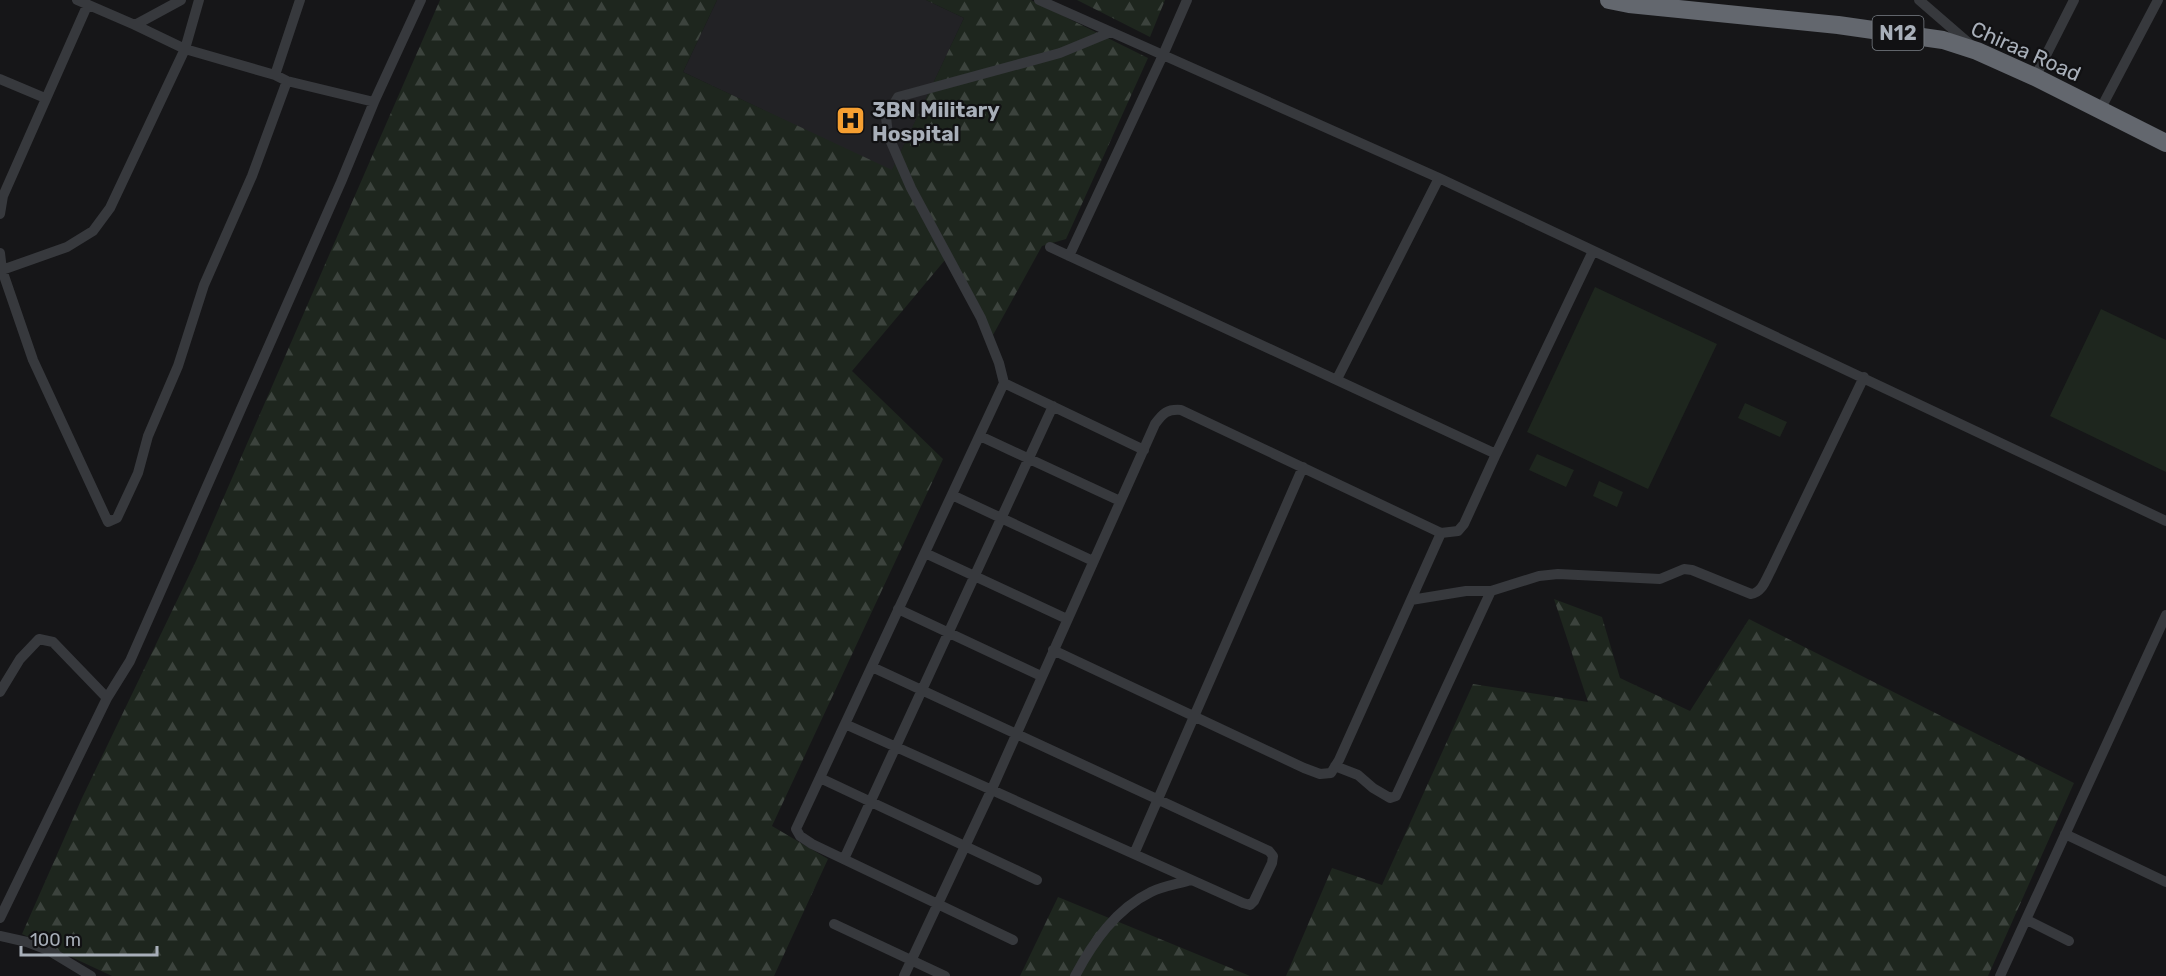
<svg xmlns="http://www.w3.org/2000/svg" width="2166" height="976" viewBox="0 0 2166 976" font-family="Rubik,sans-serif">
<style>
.built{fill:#222225}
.forest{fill:url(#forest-firs)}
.pitch{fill:#1e261e}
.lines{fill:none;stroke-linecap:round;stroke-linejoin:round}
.street{stroke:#37393d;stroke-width:10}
.highway{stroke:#63676e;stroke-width:18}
.labels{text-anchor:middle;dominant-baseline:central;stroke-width:4.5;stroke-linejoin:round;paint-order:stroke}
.shield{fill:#111113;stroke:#7b8087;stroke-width:1.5}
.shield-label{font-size:20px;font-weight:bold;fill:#a8afb9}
.street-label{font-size:21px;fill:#a8afb9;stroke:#111113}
.poi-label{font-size:21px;font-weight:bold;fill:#a8afb9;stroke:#111113;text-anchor:start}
</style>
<defs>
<pattern id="forest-firs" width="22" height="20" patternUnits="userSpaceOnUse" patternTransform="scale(1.5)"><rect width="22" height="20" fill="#1e261e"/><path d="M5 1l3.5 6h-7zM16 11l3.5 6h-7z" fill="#3c433d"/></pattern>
</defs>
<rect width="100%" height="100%" fill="#161618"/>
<path class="built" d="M717,0H926L964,18L892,171L683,72Z"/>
<path class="forest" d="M440,0H717L683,72L892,170L964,18L926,0H1031L1148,58L1066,239L1042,246L993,335L945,260L852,371L943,459L772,826L828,859L774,976H112L22,934L82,798L196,561Z
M1077,0H1165L1150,37Z
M1554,599L1602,617L1620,678L1690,711L1749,619L2074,783L1988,976H1286L1332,868L1382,885L1473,684L1588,702Z
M1058,897L1250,976H1020Z"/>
<path class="pitch" d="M1595,287L1717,344L1648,489L1527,432Z
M2101,309L2166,340V472L2050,416Z
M1745,403L1787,422L1780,437L1738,418Z
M1537,454L1574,470L1566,487L1529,470Z
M1599,481L1623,492L1617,507L1593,496Z"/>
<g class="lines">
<path class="street" d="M77,0L135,25L185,49L275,75L287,81L374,102
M1039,0L1163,55L1069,256
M1187,0L1163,55L1439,178L2166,521
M1919,0L1971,45
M135,25L181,0
M275,75L300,0
M2035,77L2074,0
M0,79L45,98
M2100,110L2158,0
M0,214L3,196L87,6
M1050,247L1496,454L1593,251
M0,253L2,270L33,360L108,522L117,518L138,473L148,436L178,366L204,285L252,176L287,81
M2,270L67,247L93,231L110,208L185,49L199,0
M1337,379L1439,178
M1004,383L1144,450
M980,436L1120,501
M952,495L1093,561
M925,553L1067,619
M1411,600L1466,591H1491L1539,576L1558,574L1660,579L1684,569L1692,570L1751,594C1762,593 1766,579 1771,570L1864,377
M898,609L1041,676
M1053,650L1304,768L1320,774L1331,773L1339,760L1441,533
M0,692L20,659L39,639L53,642L107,698
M845,724L1243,903L1250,905L1254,901L1272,863L1273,856L1269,851L872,667
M1335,766L1358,775L1373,788L1390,798L1396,796L1491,591
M820,778L1037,880
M2065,834L2166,882
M1134,854L1303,467
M844,859L1053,406
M0,918L107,698L130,661L341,182L374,102L421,0
M2027,920L2069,941
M834,924L945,976
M0,936L27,942L48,950L91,976
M1013,940L812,844L800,836L796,829L1004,383L999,363L981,318L911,188L888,135L886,117L898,97L1060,53L1111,32
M904,976L991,791L1155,424C1163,413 1167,409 1181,410L1441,533L1458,531L1464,524L1496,454
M1075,976C1093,942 1116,909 1151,892C1163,886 1178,884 1191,880
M2000,976L2166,615"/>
<path class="highway" d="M1609,0L1629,4L1838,25L1943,40L1977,51L2035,77L2166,143"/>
</g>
<defs>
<symbol id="hospital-square" viewBox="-11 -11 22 22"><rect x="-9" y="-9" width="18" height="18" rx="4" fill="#f69f31" stroke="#111113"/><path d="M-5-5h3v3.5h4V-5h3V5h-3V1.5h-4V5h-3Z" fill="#111"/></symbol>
</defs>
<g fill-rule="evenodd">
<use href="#hospital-square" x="834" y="104" width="33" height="33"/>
</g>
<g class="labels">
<rect class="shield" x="1872.5" y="16" width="51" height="34" rx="4.5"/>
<g class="shield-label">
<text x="1898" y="33">N12</text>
</g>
<g class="street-label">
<text transform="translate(2026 51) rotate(24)">Chiraa Road</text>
</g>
<g class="poi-label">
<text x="872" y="109">3BN Military<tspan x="872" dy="24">Hospital</tspan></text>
</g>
</g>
<path d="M21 946v9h136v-9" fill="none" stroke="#a8afb9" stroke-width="3"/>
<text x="30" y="946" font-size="18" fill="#a8afb9" stroke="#111113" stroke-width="4.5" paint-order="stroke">100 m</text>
</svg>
